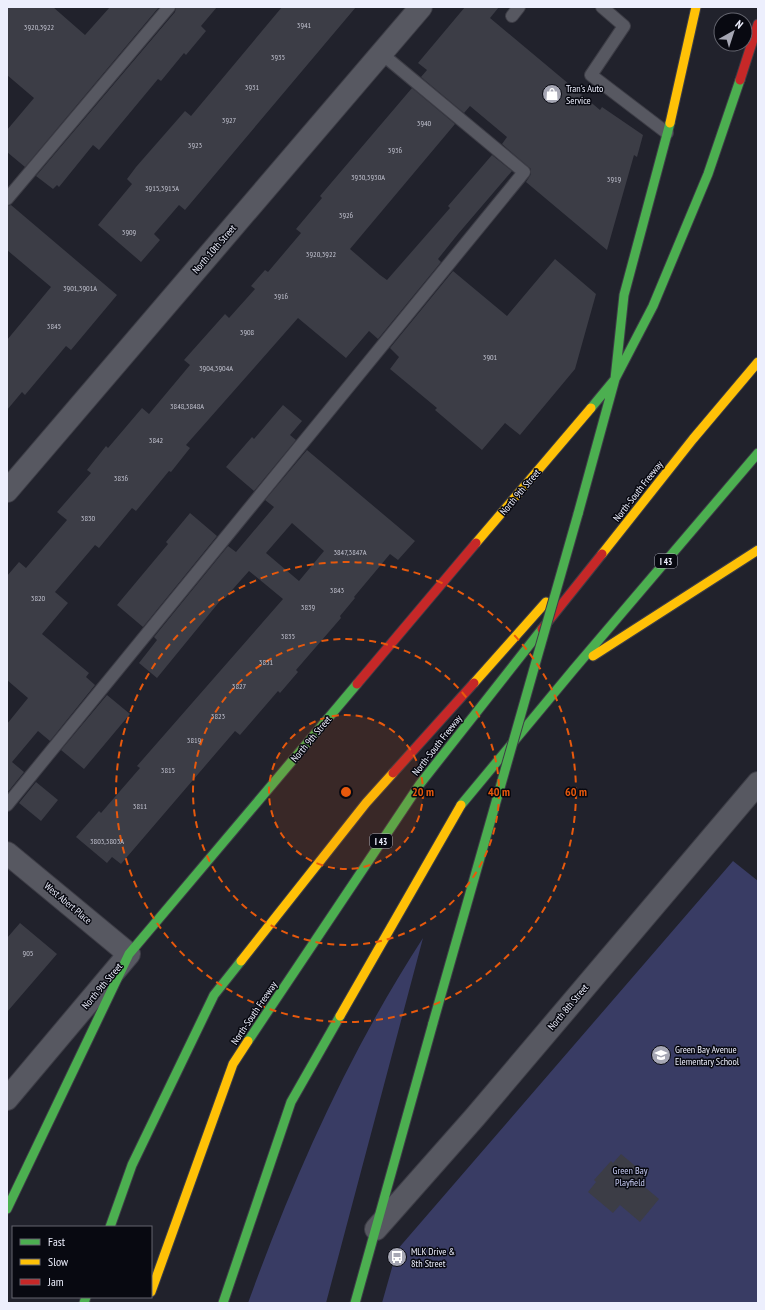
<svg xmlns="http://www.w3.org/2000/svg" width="765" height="1310" viewBox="0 0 765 1310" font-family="'PT Sans Narrow',sans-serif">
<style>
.green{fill:#393c64}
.building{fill:#3c3d46;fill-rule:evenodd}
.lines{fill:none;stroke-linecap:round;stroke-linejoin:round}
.lane-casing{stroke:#3d3d46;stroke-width:14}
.street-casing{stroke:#3d3d46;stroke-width:24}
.fast-casing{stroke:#3d3d46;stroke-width:11}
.slow-casing{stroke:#3d3d46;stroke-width:11}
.jam-casing{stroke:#3d3d46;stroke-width:11}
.lane{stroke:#575861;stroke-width:12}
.street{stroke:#575861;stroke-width:22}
.fast{stroke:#4caf50;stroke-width:9}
.slow{stroke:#ffc107;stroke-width:9}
.jam{stroke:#c62828;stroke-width:9}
.fast-bridge-casing{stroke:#3d3d46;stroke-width:11;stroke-linecap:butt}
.fast-bridge{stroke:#4caf50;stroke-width:9}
.ring{fill:none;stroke:#e8590c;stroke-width:2;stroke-dasharray:7 5}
.labels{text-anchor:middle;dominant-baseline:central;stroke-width:3;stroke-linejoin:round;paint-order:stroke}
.number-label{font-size:8px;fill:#c1c2cf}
.shield{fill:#080911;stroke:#a8aab6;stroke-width:1}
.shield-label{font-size:9px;font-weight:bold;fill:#edeffd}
.poi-label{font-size:10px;fill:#edeffd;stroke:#080911;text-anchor:start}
.street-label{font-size:10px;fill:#edeffd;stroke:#080911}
.park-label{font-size:10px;fill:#c8cdf5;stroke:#080911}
.centre{fill:#e8590c;stroke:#080911;stroke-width:2}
.ring-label{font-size:12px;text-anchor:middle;font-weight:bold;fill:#e8590c;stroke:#080911;stroke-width:3;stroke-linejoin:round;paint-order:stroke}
</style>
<rect width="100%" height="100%" fill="#21222c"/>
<path class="green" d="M733,861L758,881V1303H382L397,1250Z
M423,938L326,1303H248C294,1176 349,1052 423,938Z"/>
<path class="building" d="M7,7H53L85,35L110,7H159L25,167L7,152V130L34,98L7,75Z
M176,7H217L201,26L206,31L186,55L184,53L161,81L158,79L99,150L93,145L59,187L57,185L53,189L36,176L175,12Z
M282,7H356L185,210L179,205L154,234L160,240L141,262L98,225L132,184L127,179L136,167L185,111L191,116Z
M465,7H499L490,18L600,110L602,107L643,135L637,157L634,155L607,250L526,182L531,174V169L502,144L507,137L470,106L464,113L421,77L427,70L418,63Z
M412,88L455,124L350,249L380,275L387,280L450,208L448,206L492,155L512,171L458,234L438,259L441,262L378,339L369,331L346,358L298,318L186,445L190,448L171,472L169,471L136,511L132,508L99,548L95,545L55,592L68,603L42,634L89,673L86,677L95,685L50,741L38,731L12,762L24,772L7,793V724L28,698L7,680V576L19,562L26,568L67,520L57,512L91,473L87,470L106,446L108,448L142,408L149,414L190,365L184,360L225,314L229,318L255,289L251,286L265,270L268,272L301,233L296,229L322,198L320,196Z
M11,205L117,295L71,350L66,346L25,395L22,392L7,410V340L51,287L7,250V206Z
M555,259L596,294L575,369L520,435L505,423L482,450L435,410L437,408L390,369L399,357L390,348L453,271L507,316Z
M283,405L302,421L290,435L296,440L254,491L226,467L252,437L254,439Z
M307,450L415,541L398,560L390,554L354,597L355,598L340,616L341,618L296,670L298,672L280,693L278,691L240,735L235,731L121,864L112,857L107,863L76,837L99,811L101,813L140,768L137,766L283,599L249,571L225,598L224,596L157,678L139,663L157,640L154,637L228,546L236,552L274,507L265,500ZM292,523L324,551L299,581L266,553Z
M190,513L217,536L143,627L117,605L168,544L166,542Z
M107,695L130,714L84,769L61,750Z
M36,782L58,800L41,821L19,803Z
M20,923L57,954L7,1012V938Z
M621,1154L646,1175L640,1183L659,1199L640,1222L620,1205L613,1213L588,1192L596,1182L594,1180L611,1161L613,1163Z"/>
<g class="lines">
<defs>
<path id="lane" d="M602,7L624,26L591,75L667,133
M512,16L519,7
M7,199L169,7
M7,805L524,172L382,54"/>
<path id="street" d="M7,491L421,7
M7,853L129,954L7,1099
M376,1229L475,1117L758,783"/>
<path id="fast" d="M591,408L615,379L653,306L708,174L740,80
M578,514L615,379L624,295L670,123
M461,805L574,669L758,453
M129,954L357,684
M248,1041L420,784L542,629
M7,1209L129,954
M110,1227L132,1165L214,995L241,961
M84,1303L86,1297
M223,1303L291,1102L340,1016
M355,1303L433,1023"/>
<path id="slow" d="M670,123L696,7
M476,543L591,408
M602,554L693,439L758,362
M593,656L758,550
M474,683L546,602
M241,961L366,803L393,773
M340,1016L461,805
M151,1292L233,1064L248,1041"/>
<path id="jam" d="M740,80L758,24
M542,629L602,554
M357,684L476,543
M393,773L474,683"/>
</defs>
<use href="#lane" class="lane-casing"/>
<use href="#street" class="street-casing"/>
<use href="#fast" class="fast-casing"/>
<use href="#slow" class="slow-casing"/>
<use href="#jam" class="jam-casing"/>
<use href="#lane" class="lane"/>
<use href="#street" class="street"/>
<use href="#fast" class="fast"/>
<use href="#slow" class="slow"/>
<use href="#jam" class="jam"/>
<defs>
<path id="fast-bridge" d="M433,1023L578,514"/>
</defs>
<use href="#fast-bridge" class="fast-bridge-casing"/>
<use href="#fast-bridge" class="fast-bridge"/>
</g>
<circle cx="346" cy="792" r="77" fill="#e8590c" fill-opacity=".12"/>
<g class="ring">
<circle cx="346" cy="792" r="77"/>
<circle cx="346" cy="792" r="153"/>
<circle cx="346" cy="792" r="230"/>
</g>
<defs>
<symbol id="shop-disc" viewBox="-11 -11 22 22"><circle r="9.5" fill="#a6a7b4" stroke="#080911"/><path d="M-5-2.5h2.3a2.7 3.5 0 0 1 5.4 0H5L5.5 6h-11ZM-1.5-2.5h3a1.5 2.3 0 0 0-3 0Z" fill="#fff"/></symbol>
<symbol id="school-disc" viewBox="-11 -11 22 22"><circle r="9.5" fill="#a6a7b4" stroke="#080911"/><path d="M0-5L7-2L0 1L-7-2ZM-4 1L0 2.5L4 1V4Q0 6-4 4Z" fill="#fff"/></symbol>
<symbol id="bus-disc" viewBox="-11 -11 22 22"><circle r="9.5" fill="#a6a7b4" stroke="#080911"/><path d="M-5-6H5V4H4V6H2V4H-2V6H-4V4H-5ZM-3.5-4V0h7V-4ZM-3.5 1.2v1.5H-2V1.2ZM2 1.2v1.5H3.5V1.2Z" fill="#fff"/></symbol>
</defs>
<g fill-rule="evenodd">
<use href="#shop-disc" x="541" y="83" width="22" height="22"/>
<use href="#school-disc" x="650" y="1044" width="22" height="22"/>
<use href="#bus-disc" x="386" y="1246" width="22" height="22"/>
</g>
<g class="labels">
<g class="number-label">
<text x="304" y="25">3941</text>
<text x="39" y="27">3920,3922</text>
<text x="278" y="57">3935</text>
<text x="252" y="87">3931</text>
<text x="229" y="120">3927</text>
<text x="424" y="123">3940</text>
<text x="195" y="145">3923</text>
<text x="395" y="150">3936</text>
<text x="368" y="177">3930,3930A</text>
<text x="614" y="179">3919</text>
<text x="162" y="188">3915,3915A</text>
<text x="346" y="215">3926</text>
<text x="129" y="232">3909</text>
<text x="321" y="254">3920,3922</text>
<text x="80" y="288">3901,3901A</text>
<text x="281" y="296">3916</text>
<text x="54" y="326">3845</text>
<text x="247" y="332">3908</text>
<text x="490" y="357">3901</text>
<text x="216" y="368">3904,3904A</text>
<text x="187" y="406">3848,3848A</text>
<text x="156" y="440">3842</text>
<text x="121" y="478">3836</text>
<text x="88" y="518">3830</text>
<text x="350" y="552">3847,3847A</text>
<text x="337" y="590">3843</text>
<text x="38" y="598">3820</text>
<text x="308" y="607">3839</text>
<text x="288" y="636">3835</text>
<text x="266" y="662">3831</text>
<text x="239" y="686">3827</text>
<text x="218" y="716">3823</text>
<text x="194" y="740">3819</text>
<text x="168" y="770">3815</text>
<text x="140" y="806">3811</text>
<text x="107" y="841">3803,3803A</text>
<text x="28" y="953">905</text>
</g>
<g class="shield">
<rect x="655" y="554" width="22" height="14" rx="3"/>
<rect x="370" y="834" width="22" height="14" rx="3"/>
</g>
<g class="shield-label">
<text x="666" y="561">I 43</text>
<text x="381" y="841">I 43</text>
</g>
<g class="poi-label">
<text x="566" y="88">Tran's Auto<tspan x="566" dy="12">Service</tspan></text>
<text x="675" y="1049">Green Bay Avenue<tspan x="675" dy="12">Elementary School</tspan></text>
<text x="411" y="1251">MLK Drive &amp;<tspan x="411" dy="12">8th Street</tspan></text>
</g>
<g class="street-label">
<text transform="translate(214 249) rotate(-49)">North 10th Street</text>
<text transform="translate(638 491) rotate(-52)">North-South Freeway</text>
<text transform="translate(520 492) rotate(-50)">North 9th Street</text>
<text transform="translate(311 739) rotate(-50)">North 9th Street</text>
<text transform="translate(437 745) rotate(-52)">North-South Freeway</text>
<text transform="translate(68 903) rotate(40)">West Abert Place</text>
<text transform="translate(102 986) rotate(-50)">North 9th Street</text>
<text transform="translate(568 1007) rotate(-50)">North 8th Street</text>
<text transform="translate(254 1013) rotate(-56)">North-South Freeway</text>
</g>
<g class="park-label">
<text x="630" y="1170">Green Bay<tspan x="630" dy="12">Playfield</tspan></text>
</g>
</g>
<circle cx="346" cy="792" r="6" class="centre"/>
<g class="ring-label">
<text x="423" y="796">20 m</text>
<text x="499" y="796">40 m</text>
<text x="576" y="796">60 m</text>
</g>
<rect width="765" height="1310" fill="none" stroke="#edeffd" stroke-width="16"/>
<rect x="12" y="1226" width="140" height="72" fill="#080911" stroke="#64656f"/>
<rect x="20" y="1239" width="20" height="6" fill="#4caf50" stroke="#64656f"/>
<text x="48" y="1246" font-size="12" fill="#edeffd">Fast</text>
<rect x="20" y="1259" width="20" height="6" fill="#ffc107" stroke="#64656f"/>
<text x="48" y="1266" font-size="12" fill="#edeffd">Slow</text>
<rect x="20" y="1279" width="20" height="6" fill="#c62828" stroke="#64656f"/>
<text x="48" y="1286" font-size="12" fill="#edeffd">Jam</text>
<g transform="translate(733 32) rotate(39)"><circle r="19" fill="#080911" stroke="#64656f"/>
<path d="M0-3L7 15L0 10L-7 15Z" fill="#a6a7b4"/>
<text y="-6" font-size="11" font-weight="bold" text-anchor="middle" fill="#edeffd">N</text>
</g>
</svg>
